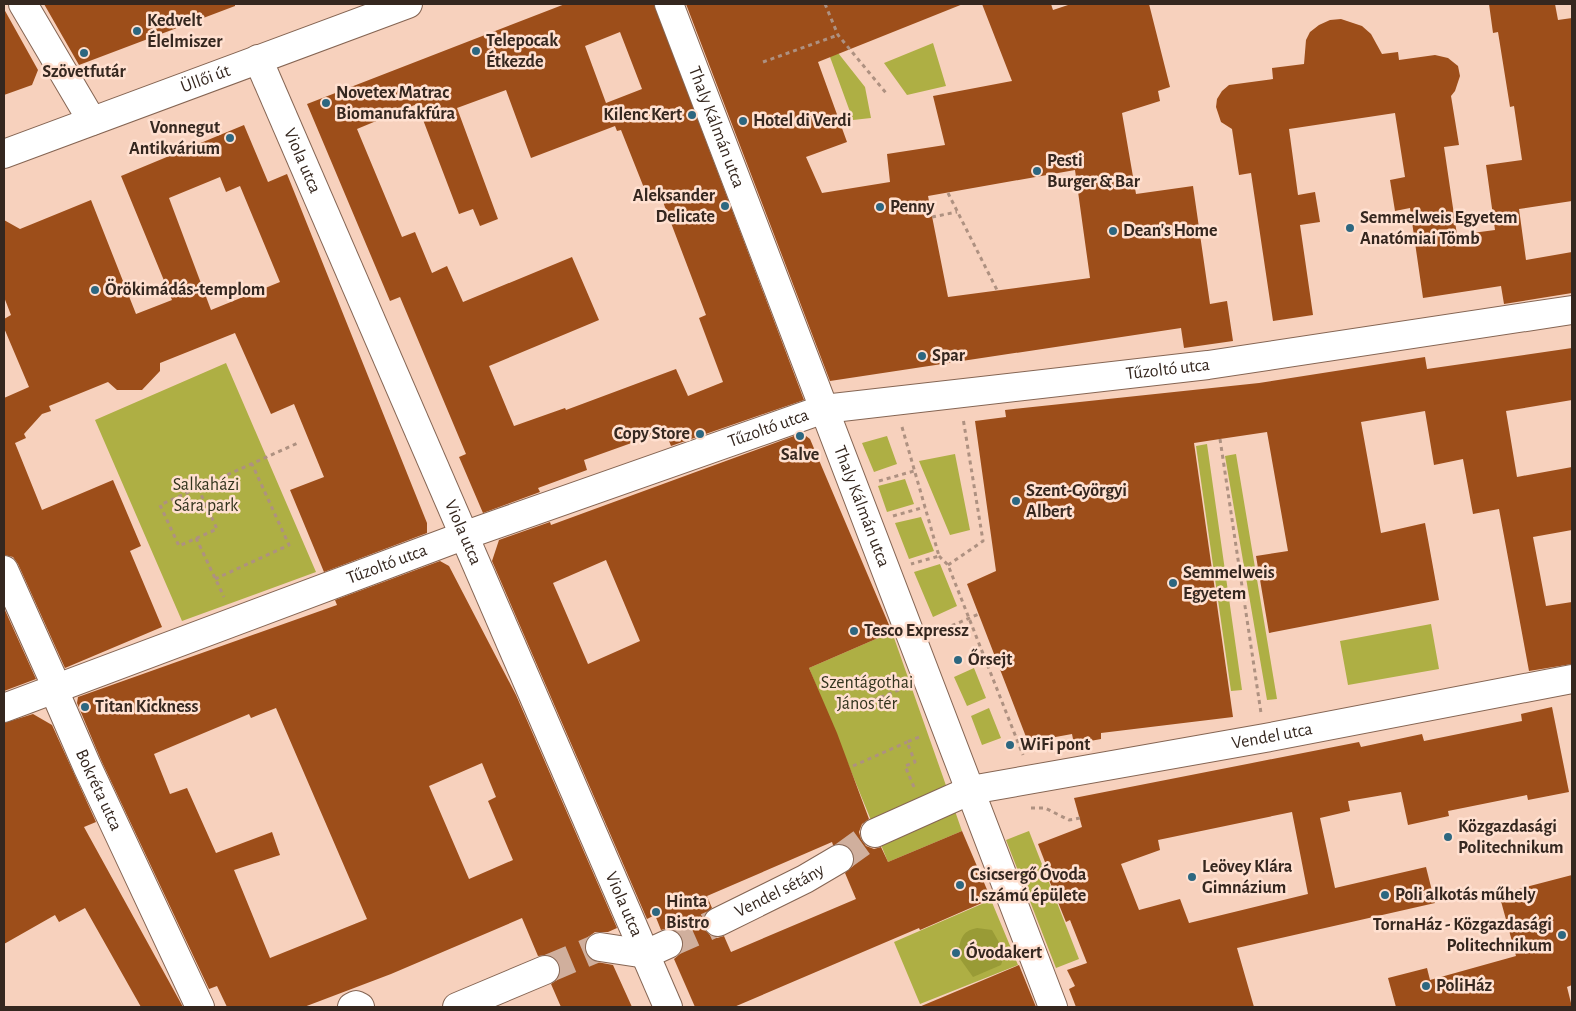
<svg xmlns="http://www.w3.org/2000/svg" width="1576" height="1011" viewBox="0 0 1576 1011" font-family="'Alegreya Sans',sans-serif">
<style>
.green{fill:#aeaf44}
.forest{fill:#999b36}
.building{fill:#9d4e1a;fill-rule:evenodd}
.lines{fill:none;stroke-linecap:round;stroke-linejoin:round}
.street-tunnel{stroke:#d0af9d;stroke-width:28;stroke-dasharray:28 14;stroke-linecap:butt}
.street-casing{stroke:#856553;stroke-width:30}
.secondary-casing{stroke:#856553;stroke-width:30}
.path{stroke:#ae9181;stroke-width:3;stroke-dasharray:4 4;stroke-linecap:butt}
.street{stroke:#fff;stroke-width:28}
.secondary{stroke:#fff;stroke-width:28}
.poi-dot{fill:#2d6780;stroke:#ffe0d0;stroke-width:2}
.labels{text-anchor:middle;dominant-baseline:central;stroke-width:5;stroke-linejoin:round;paint-order:stroke}
.poi-label{font-size:18px;font-weight:bold;fill:#35271f;stroke:#ffe0d0;text-anchor:start}
.street-label{font-size:18px;fill:#35271f;stroke:#ffe0d0}
.park-label{font-size:18px;fill:#33341e;stroke:#ffe0d0}
</style>
<rect width="100%" height="100%" fill="#f7d1bd"/>
<path class="green" d="M933,43L946,86L907,95L884,63Z
M831,44L865,87L871,118L853,120L826,46Z
M226,363L316,572L182,621L95,420Z
M887,436L897,464L874,472L862,443Z
M1207,444L1242,690L1231,691L1196,446Z
M955,454L970,530L950,535L919,461Z
M1236,454L1277,699L1267,700L1225,456Z
M905,479L914,504L887,512L878,486Z
M921,517L934,551L909,559L895,523Z
M940,564L957,606L933,617L914,572Z
M1431,624L1439,669L1348,685L1340,641Z
M892,632L962,831L888,862L809,668Z
M974,668L986,698L967,706L954,677Z
M989,708L1001,738L982,745L971,716Z
M1029,831L1079,959L1056,968L1006,840Z
M991,900L1018,965L920,1004L894,942Z"/>
<path class="forest" d="M977,928L992,930L1005,953L1001,965L973,977L958,956C960,940 961,931 977,928Z"/>
<path class="building" d="M44,4H235V6L79,65Z
M565,4H654L804,400L671,446L665,431L584,460L587,470L538,488L540,492L483,513L459,457L466,454L400,297L390,301L307,104ZM620,32L642,89L606,103L585,46ZM506,90L531,158L615,126L617,131L621,130L648,198L660,194L706,315L699,318L723,382L688,396L676,369L566,410L565,408L514,426L489,366L599,320L572,257L463,302L447,266L432,273L415,232L402,237L357,129L417,104L459,214L473,209L480,226L498,219L457,108Z
M686,4H963L818,62L847,142L806,157L822,193L890,182L887,154L945,145L933,96L1012,81L982,4H1051L1053,10L1071,4H1149L1170,87L1158,91L1160,101L1122,113L1136,194L1193,186L1210,304L1227,301L1233,341L1184,348L1181,328L830,381ZM1075,170L1090,278L948,297L928,196Z
M1489,4H1555L1558,20L1572,18V201L1519,209L1526,260L1572,252V293L1504,304L1501,286L1423,298L1410,208L1395,211L1390,180L1405,177L1395,113L1289,129L1298,195L1315,192L1320,222L1300,225L1313,315L1273,321L1251,173L1239,175L1232,129L1221,122L1216,107L1217,99L1222,91L1229,85L1273,79L1272,68L1304,64L1306,40L1310,32L1319,25L1330,20L1341,19L1362,26L1371,34L1382,54L1398,52L1399,60L1435,55L1448,58L1458,66L1460,76L1455,91L1451,96L1459,145L1444,147L1457,235L1495,230L1486,165L1522,160L1514,106L1510,107L1498,32L1493,33Z
M4,9L38,70L32,85L4,95Z
M244,125L268,182L287,174L427,523V533L324,572L290,490L324,477L294,404L271,414L235,333L160,363V371L142,390H117L108,382L49,406L51,411L42,414L24,434L26,438L15,443L42,510L113,480L141,546L130,551L162,627L65,668L18,564L13,557L4,555V398L29,387L4,328V319L11,315L4,297V220L20,229L91,200L136,314L172,300L121,176ZM220,177L226,192L240,186L280,282L211,310L169,198Z
M1572,348V400L1506,411L1517,477L1572,467V530L1533,537L1546,606L1572,602V664L1529,671L1499,509L1473,514L1463,459L1434,465L1425,411L1361,422L1381,533L1425,523L1439,600L1269,633L1256,556L1288,551L1267,432L1220,439L1194,443L1233,717L1101,733V739L1074,744L1072,734L1028,742L967,584L996,571L975,421L1006,417L1005,410L1259,383L1425,357L1427,369Z
M802,433L810,439L892,632L809,668L837,733L869,819L862,824L859,832L861,839L866,846L874,849L881,847L888,862L962,831L991,899L920,930L919,928L734,1007H695L674,959L681,953L684,945L682,938L677,931L669,928L661,930L655,915L647,919L492,561L499,540L550,522L551,525ZM606,560L640,641L588,664L553,583ZM832,842L833,845H846L853,852L855,858L853,866L845,873L856,899L731,952L724,936L717,938L710,935L704,929L702,921L705,914L712,908L707,896Z
M440,561L449,566L516,695L617,928L608,932H595L588,937L585,945L586,953L590,959L597,962L613,965L632,1007H561L551,984L557,980L560,972L559,964L555,958L547,955L538,956L522,918L391,974L304,1007H227L217,986L209,989L101,760L77,703L78,697L337,605L335,600ZM276,708L367,919L270,958L234,870L280,855L272,832L216,853L187,788L170,794L154,754L249,714L251,718ZM482,763L496,797L488,801L513,860L469,879L429,786Z
M4,608L36,679L4,691Z
M1552,707L1569,792L1528,800L1527,795L1448,811L1449,816L1408,825L1401,792L1348,801L1350,811L1320,818L1335,888L1426,867L1435,903L1237,948L1254,1007H1076L1069,989L1075,986L1067,970L1087,963L1070,920L1066,922L1047,875H1050L1038,844L1082,827L1074,798L1359,742L1361,747L1422,734L1424,741L1522,721L1521,714ZM1292,812L1308,894L1189,923L1180,899L1139,910L1121,864L1160,850L1158,840Z
M33,714L52,725L96,822L84,827L183,1007H141L85,908L59,922L55,915L4,944V723Z
M1572,875V985L1567,987L1572,1007H1396L1388,978L1427,968L1430,980L1516,956L1499,894Z
M1019,965L1036,1007H919Z"/>
<g class="lines">
<path class="street-tunnel" d="M839,859L875,833
M668,944L718,922
M545,970L600,947"/>
<defs>
<g id="street">
<path d="M23,4L92,121"/>
<path id="s1" d="M669,4L1053,1007"/>
<path id="s2" d="M258,59L668,1007"/>
<path id="s3" d="M4,570L52,677L54,690L87,766L200,1007"/>
<path id="s4" d="M4,708L463,536L824,409L1208,365L1572,310"/>
<path id="s5" d="M875,833L971,790L1265,738L1572,679"/>
<path id="s6" d="M718,922L805,879L839,859"/>
<path d="M600,947L646,954L668,944"/>
<path d="M352,1007L356,1005L360,1007"/>
<path d="M457,1007L545,970"/>
</g>
<g id="secondary">
<path id="s7" d="M4,154L408,4"/>
</g>
</defs>
<use href="#street" class="street-casing"/>
<use href="#secondary" class="secondary-casing"/>
<path class="path" d="M825,4L838,35L886,93
M763,62L838,35
M948,193L997,290
M932,217L957,212
M902,427L939,556L911,564
M1220,439L1261,713
M879,481L914,471
M198,488L217,529L179,546L160,505Z
M198,488L300,442
M893,516L925,507
M196,538L224,597
M939,556L948,565L1023,755
M948,565L983,541L963,418
M215,579L289,545L252,464
M937,632L979,614
M858,706L904,688
M853,766L907,742
M914,787L905,766L915,762L907,742L922,736
M1031,808H1045L1069,820L1080,818"/>
<use href="#street" class="street"/>
<use href="#secondary" class="secondary"/>
</g>
<g class="poi-dot">
<circle cx="137" cy="31" r="5"/>
<circle cx="476" cy="51" r="5"/>
<circle cx="84" cy="53" r="5"/>
<circle cx="326" cy="103" r="5"/>
<circle cx="692" cy="115" r="5"/>
<circle cx="743" cy="121" r="5"/>
<circle cx="230" cy="138" r="5"/>
<circle cx="1037" cy="171" r="5"/>
<circle cx="725" cy="206" r="5"/>
<circle cx="880" cy="207" r="5"/>
<circle cx="1350" cy="228" r="5"/>
<circle cx="1113" cy="231" r="5"/>
<circle cx="95" cy="290" r="5"/>
<circle cx="922" cy="356" r="5"/>
<circle cx="700" cy="434" r="5"/>
<circle cx="800" cy="436" r="5"/>
<circle cx="1016" cy="501" r="5"/>
<circle cx="1173" cy="583" r="5"/>
<circle cx="854" cy="631" r="5"/>
<circle cx="958" cy="660" r="5"/>
<circle cx="85" cy="707" r="5"/>
<circle cx="1010" cy="745" r="5"/>
<circle cx="1448" cy="837" r="5"/>
<circle cx="1192" cy="877" r="5"/>
<circle cx="960" cy="885" r="5"/>
<circle cx="1385" cy="895" r="5"/>
<circle cx="656" cy="912" r="5"/>
<circle cx="1562" cy="935" r="5"/>
<circle cx="956" cy="953" r="5"/>
<circle cx="1426" cy="986" r="5"/>
</g>
<g class="labels">
<g class="poi-label">
<text x="147" y="21">Kedvelt<tspan x="147" dy="21">Élelmiszer</tspan></text>
<text x="486" y="41">Telepocak<tspan x="486" dy="21">Étkezde</tspan></text>
<text x="84" y="72" text-anchor="middle">Szövetfutár</text>
<text x="336" y="93">Novetex Matrac<tspan x="336" dy="21">Biomanufakfúra</tspan></text>
<text x="682" y="115" text-anchor="end">Kilenc Kert</text>
<text x="753" y="121">Hotel di Verdi</text>
<text x="220" y="128" text-anchor="end">Vonnegut<tspan x="220" dy="21">Antikvárium</tspan></text>
<text x="1047" y="161">Pesti<tspan x="1047" dy="21">Burger &amp; Bar</tspan></text>
<text x="715" y="196" text-anchor="end">Aleksander<tspan x="715" dy="21">Delicate</tspan></text>
<text x="890" y="207">Penny</text>
<text x="1360" y="218">Semmelweis Egyetem<tspan x="1360" dy="21">Anatómiai Tömb</tspan></text>
<text x="1123" y="231">Dean's Home</text>
<text x="105" y="290">Örökimádás-templom</text>
<text x="932" y="356">Spar</text>
<text x="690" y="434" text-anchor="end">Copy Store</text>
<text x="800" y="455" text-anchor="middle">Salve</text>
<text x="1026" y="491">Szent-Györgyi<tspan x="1026" dy="21">Albert</tspan></text>
<text x="1183" y="573">Semmelweis<tspan x="1183" dy="21">Egyetem</tspan></text>
<text x="864" y="631">Tesco Expressz</text>
<text x="968" y="660">Őrsejt</text>
<text x="95" y="707">Titan Kickness</text>
<text x="1020" y="745">WiFi pont</text>
<text x="1458" y="827">Közgazdasági<tspan x="1458" dy="21">Politechnikum</tspan></text>
<text x="1202" y="867">Leövey Klára<tspan x="1202" dy="21">Gimnázium</tspan></text>
<text x="970" y="875">Csicsergő Óvoda<tspan x="970" dy="21">I. számú épülete</tspan></text>
<text x="1395" y="895">Poli alkotás műhely</text>
<text x="666" y="902">Hinta<tspan x="666" dy="21">Bistro</tspan></text>
<text x="1552" y="925" text-anchor="end">TornaHáz - Közgazdasági<tspan x="1552" dy="21">Politechnikum</tspan></text>
<text x="966" y="953">Óvodakert</text>
<text x="1436" y="986">PoliHáz</text>
</g>
<g class="street-label">
<text stroke="none"><textPath href="#s7" startOffset="215">Üllői út</textPath></text>
<text stroke="none"><textPath href="#s1" startOffset="132">Thaly Kálmán utca</textPath></text>
<text stroke="none"><textPath href="#s2" startOffset="111">Viola utca</textPath></text>
<text stroke="none"><textPath href="#s4" startOffset="1219">Tűzoltó utca</textPath></text>
<text stroke="none"><textPath href="#s4" startOffset="814">Tűzoltó utca</textPath></text>
<text stroke="none"><textPath href="#s1" startOffset="538">Thaly Kálmán utca</textPath></text>
<text stroke="none"><textPath href="#s2" startOffset="516">Viola utca</textPath></text>
<text stroke="none"><textPath href="#s4" startOffset="409">Tűzoltó utca</textPath></text>
<text stroke="none"><textPath href="#s5" startOffset="411">Vendel utca</textPath></text>
<text stroke="none"><textPath href="#s3" startOffset="240">Bokréta utca</textPath></text>
<text stroke="none"><textPath href="#s6" startOffset="69">Vendel sétány</textPath></text>
<text stroke="none"><textPath href="#s2" startOffset="921">Viola utca</textPath></text>
</g>
<g class="park-label">
<text x="206" y="485">Salkaházi<tspan x="206" dy="21">Sára park</tspan></text>
<text x="867" y="683">Szentágothai<tspan x="867" dy="21">János tér</tspan></text>
</g>
</g>
<rect width="1576" height="1011" fill="none" stroke="#35271f" stroke-width="10"/>
</svg>
